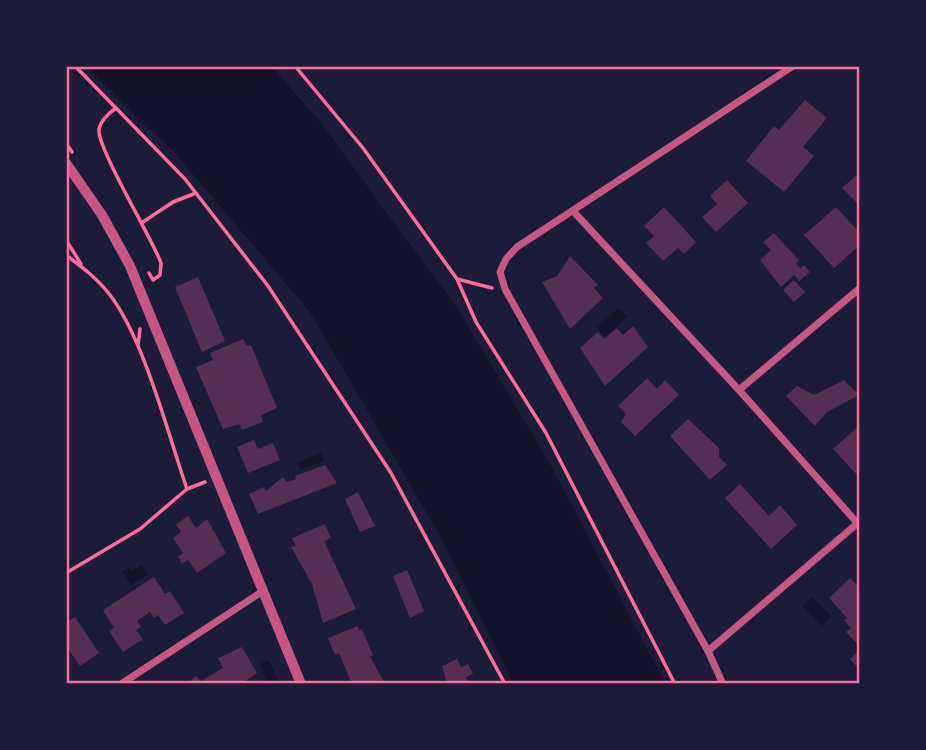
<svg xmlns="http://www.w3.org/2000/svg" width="926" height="750" viewBox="0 0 926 750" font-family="'Archivo Narrow',sans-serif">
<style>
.water{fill:#12122b}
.building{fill:#542f53}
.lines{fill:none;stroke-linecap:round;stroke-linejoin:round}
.path{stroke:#ff6b9d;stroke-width:3.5}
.minor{stroke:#c65784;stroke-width:7}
.tertiary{stroke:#c65784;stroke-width:10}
.neatline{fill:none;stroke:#ff6b9d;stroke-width:2.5}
</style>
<rect width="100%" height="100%" fill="#1b1b3a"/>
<path class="water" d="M87,67H272L317,118L458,309L549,462L665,683H513L439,534L310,312L175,153Z
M618,308L627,317L605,337L597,328Z
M321,453L324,461L300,470L297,463Z
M142,565L148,574L131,585L122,572L129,567L132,571Z
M812,597L831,616L822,626L802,606Z
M269,660L278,680L263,683L266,678L260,664Z"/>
<path class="building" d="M805,100L827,118L803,147L814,156L784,192L746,161L774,126L779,130Z
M860,172V206L842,188Z
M727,180L748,203L716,232L702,217L717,204L710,196Z
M664,207L696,242L684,254L678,248L663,261L646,243L654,236L644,226Z
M836,207L860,233V245L834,268L804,235Z
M774,233L799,260L796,264L800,268L804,265L810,272L799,281L794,275L781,287L760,260L771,250L763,242Z
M570,256L598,285L594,288L603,298L570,329L542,282L557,276Z
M198,277L225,341L202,352L175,287Z
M794,280L805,292L794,302L783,290Z
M633,326L648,347L605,386L580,348L598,332L604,339L617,328L623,335Z
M243,339L247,346L251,345L277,408L261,415L263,422L242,430L239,424L223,429L196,367L213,360L210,353Z
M647,378L657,389L665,380L679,395L635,436L621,422L626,414L618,406Z
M844,380L859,395L827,412L815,426L786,396L797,386L814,395Z
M688,419L719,448V457L727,465L710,480L670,436Z
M860,425V478L833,449Z
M254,440L258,449L273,443L280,460L248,473L237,447Z
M325,465L337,483L258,514L249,494L264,487L266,491L283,477L287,482L296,479L295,476Z
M740,484L769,516L780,505L797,525L771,549L725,498Z
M358,492L375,526L360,532L345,499Z
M188,516L196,528L207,519L226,553L197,573L188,560L182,564L178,557L183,553L173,538L181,532L176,524Z
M325,524L331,538L324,541L356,609L323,623L312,584L291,547L296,546L292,538Z
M407,570L424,611L410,618L393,576Z
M154,577L165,594L170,591L184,613L165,625L158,615L154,618L150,612L137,621L141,627L136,630L143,639L123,652L109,631L114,628L103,610Z
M850,578L860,588V647L846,632L851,628L844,620L847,618L829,598Z
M75,617L99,653L80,666L66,646V622Z
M358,626L359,631L362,629L373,655L370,656L385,684H352L339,653L335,655L328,638Z
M242,647L257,673L241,684H186L196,676L201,681L223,668L218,658Z
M857,652L860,662L856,666L850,659Z
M457,659L461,667L468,664L473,674L466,677L469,684H447L442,666Z"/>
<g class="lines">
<path class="path" d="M75,66L185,179L268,286L391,473L505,684
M295,66L363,148L457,279L476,322L546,433L675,684
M116,108C109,113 101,120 99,129C96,146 152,238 161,263L160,275L153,280L149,273
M66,143L72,152
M143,222L173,202L196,193
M66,240L81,264
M66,255C82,267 98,279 110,295C144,339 168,434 187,489L205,482
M457,279L492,288
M138,345L140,329
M66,573L140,529L187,489"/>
<path class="minor" d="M573,211L739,390L860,526
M739,390L860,288
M708,651L859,522
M121,684L263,591
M723,684L708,651L505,289L500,272L506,259L517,247L793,66"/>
<path class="tertiary" d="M66,163L102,215L130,266L301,684"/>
</g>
<rect width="926" height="750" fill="none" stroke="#1b1b3a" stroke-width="136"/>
<rect x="68" y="68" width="790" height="614" class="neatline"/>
</svg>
